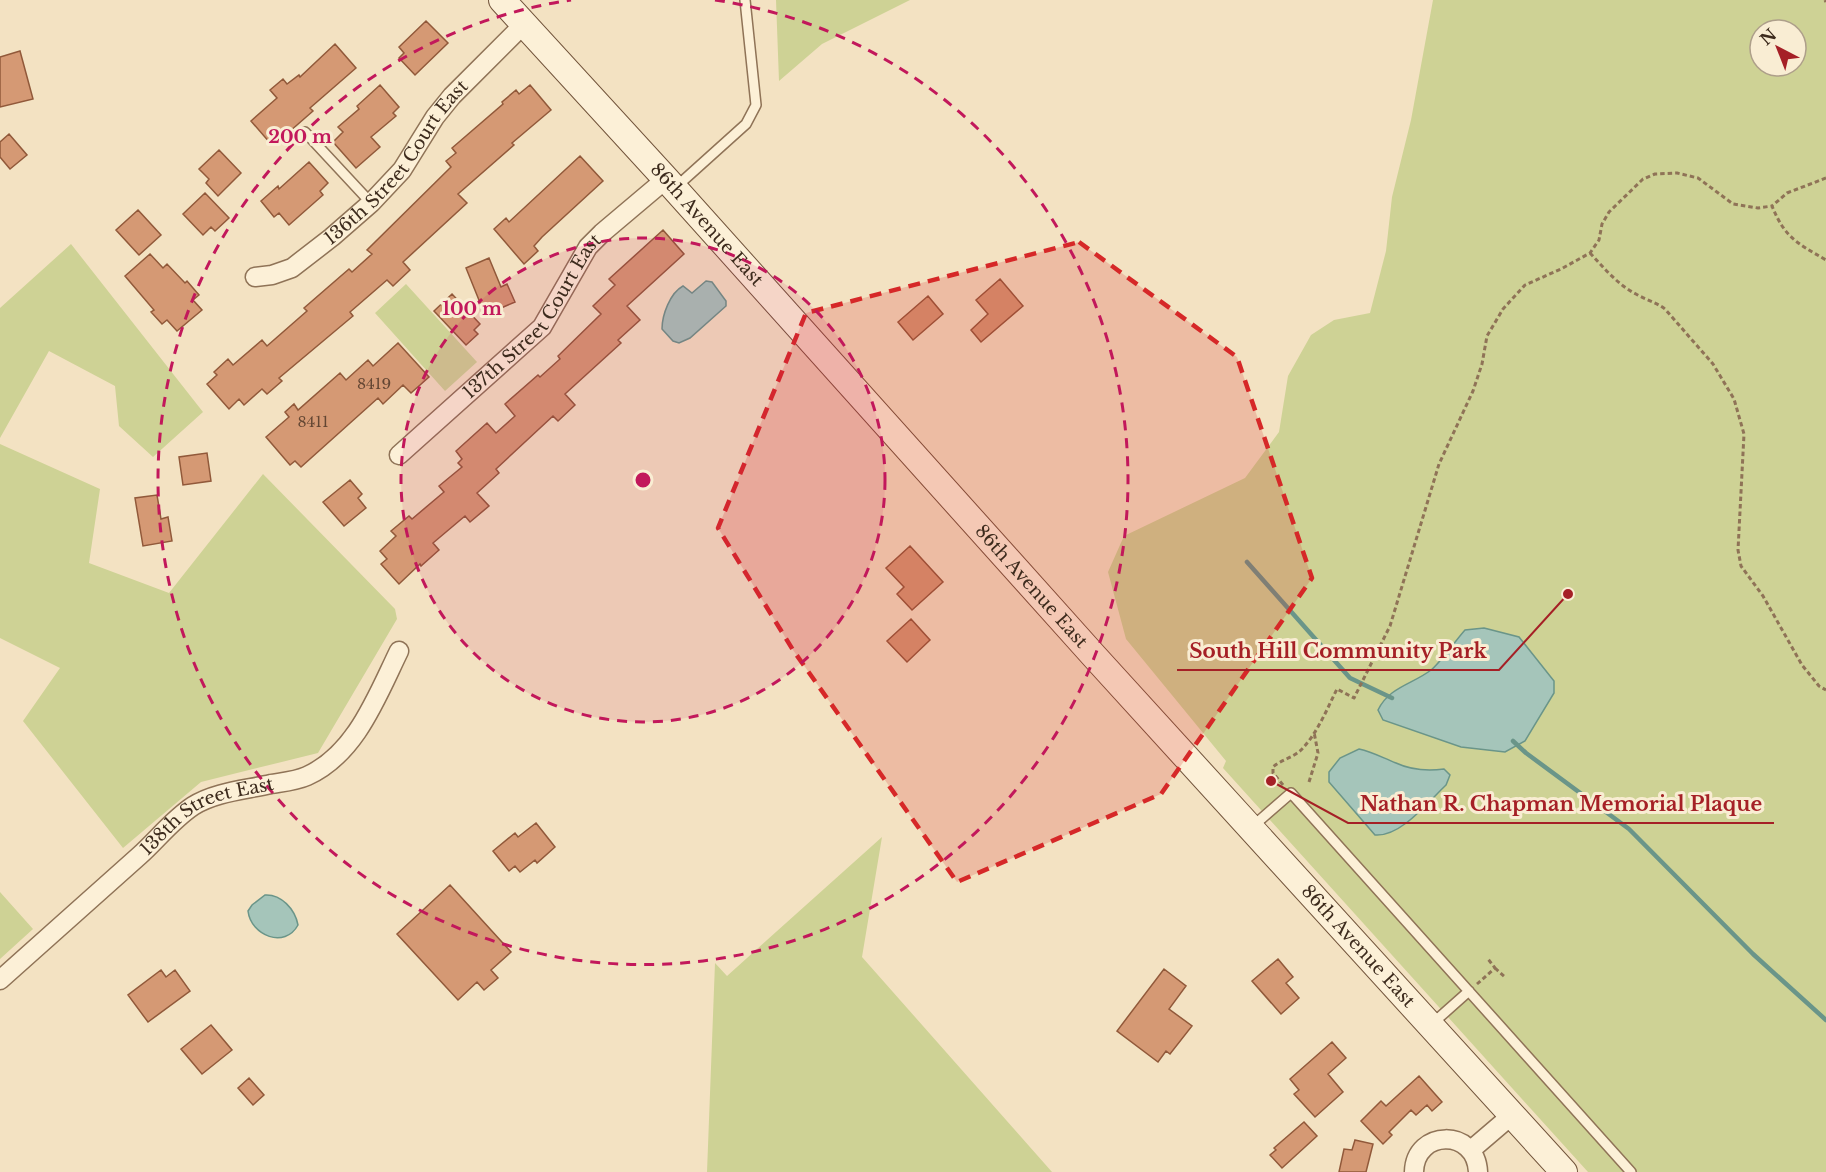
<svg xmlns="http://www.w3.org/2000/svg" width="1826" height="1172" viewBox="0 0 1826 1172" font-family="'Libre Baskerville',serif">
<style>
.green{fill:#ced295;fill-rule:evenodd}
.water{fill:#a5c5ba;stroke:#6a9589;stroke-width:1.5}
.lines{fill:none;stroke-linecap:round;stroke-linejoin:round}
.stream{stroke:#6a9589;stroke-width:4.5}
.building{fill:#d59974;stroke:#91593a;stroke-width:1.5}
.lane-casing{stroke:#8f7357;stroke-width:12}
.street-casing{stroke:#8f7357;stroke-width:21}
.secondary-casing{stroke:#71533a;stroke-width:28}
.path{stroke:#8f7357;stroke-width:3;stroke-dasharray:4.5 3;stroke-linecap:butt}
.lane{stroke:#fcf0d7;stroke-width:9}
.street{stroke:#fcf0d7;stroke-width:18}
.secondary{stroke:#fcf0d7;stroke-width:26}
.marked{fill:#d62828;fill-opacity:0.2;stroke:#d62828;stroke-width:4.5;stroke-dasharray:12 8;stroke-linejoin:round}
.ring{fill:none;stroke:#c2185b;stroke-width:3;stroke-dasharray:10 8}
.labels{text-anchor:middle;dominant-baseline:central;stroke-width:6;stroke-linejoin:round;paint-order:stroke}
.number-label{font-size:15px;fill:#634633}
.street-label{font-size:18px;fill:#3d2b1d;stroke:#f9edd3}
.centre{fill:#c2185b;stroke:#f9edd3;stroke-width:3}
.ring-label{font-size:18px;text-anchor:middle;font-weight:bold;fill:#c2185b;stroke:#f9edd3;stroke-width:6;stroke-linejoin:round;paint-order:stroke}
.leader{fill:none;stroke:#a52026;stroke-width:2}
.callout-dot{fill:#a52026;stroke:#f9edd3;stroke-width:2}
.callout-label{font-size:20px;text-anchor:middle;font-weight:bold;fill:#a52026;stroke:#f9edd3;stroke-width:6;stroke-linejoin:round;paint-order:stroke}
</style>
<rect width="100%" height="100%" fill="#f3e2c2"/>
<path class="green" d="M776,0H910L822,44L779,81Z
M1433,0H1826V1172H1588L1223,768L1226,761L1126,639L1108,572L1124,536L1245,478L1279,432L1288,376L1311,335L1334,320L1370,313L1386,251L1392,197L1411,120ZM1760,30H1796V66H1760Z
M71,244L203,412L153,457L119,426L115,386L49,351L0,438V308Z
M406,284L477,362L445,391L375,313Z
M0,444L100,489L89,563L169,593L263,474L395,609L397,619L318,753L201,782L123,848L23,721L60,668L0,638Z
M882,837L862,957L1052,1172H707L715,963L727,976Z
M0,892L33,929L0,959Z"/>
<path class="water" d="M706,281L712,282L726,301V306L690,338L679,343L673,341L662,329C662,315 670,293 683,286L692,293Z
M1484,628L1519,637L1554,681V693L1525,741L1505,752L1461,747L1383,720L1378,710C1389,687 1413,684 1431,670C1439,664 1456,640 1465,630Z
M1359,749C1373,752 1383,758 1396,763C1411,770 1428,771 1444,769L1450,775L1446,785C1428,802 1401,837 1375,835L1329,782V772L1340,758Z
M265,895C281,894 295,909 298,925C285,949 251,936 248,911L252,905Z"/>
<g class="lines">
<path class="stream" d="M1247,562L1350,678L1392,698
M1513,741L1526,753L1629,829L1753,954L1826,1020"/>
</g>
<path class="building" d="M426,21L448,43L415,75L399,58L404,53L399,47Z
M335,44L356,68L310,108L313,111L281,139L278,135L270,143L251,121L277,98L270,90L283,79L287,84L299,75L300,77Z
M20,51L33,99L0,107V57Z
M380,85L399,107L393,113L396,116L371,137L380,147L356,168L333,142L343,132L338,127L359,109L357,106Z
M530,85L551,110L512,143L514,145L458,194L467,203L403,262L410,270L393,286L387,280L350,312L353,316L279,378L282,381L267,394L262,389L244,405L239,399L229,409L207,384L217,375L214,372L228,359L233,365L262,340L267,346L307,311L304,308L349,269L352,272L372,254L367,250L451,167L446,161L456,153L452,148L503,104L502,102L516,90L519,94Z
M9,134L27,155L10,169L0,157V142Z
M219,150L241,173L218,196L206,183L209,179L199,169Z
M580,156L603,181L542,237L534,246L538,251L524,264L494,229L506,218L509,222Z
M309,162L328,183L320,191L323,195L289,225L279,213L274,217L261,201L278,186L279,189Z
M205,193L229,218L215,231L211,227L203,235L183,214Z
M138,210L161,235L139,255L116,230Z
M663,230L684,254L627,306L640,320L618,340L621,343L565,394L575,405L558,421L553,416L496,469L499,473L477,493L489,506L470,522L465,516L433,543L439,550L421,566L420,564L399,584L381,564L387,559L380,551L396,536L391,531L409,516L412,519L444,492L439,486L462,467L458,463L462,459L456,451L487,423L496,433L515,416L505,404L538,375L540,377L560,359L558,356L601,314L593,306L615,285L609,279Z
M150,254L163,268L167,264L185,283L187,281L199,295L193,300L202,310L177,331L167,320L162,324L151,312L154,310L125,276Z
M489,258L501,287L507,284L515,302L485,315L466,268Z
M1000,279L1023,306L981,342L971,330L988,314L976,300Z
M452,294L480,324L474,330L478,334L466,345L434,311Z
M928,296L943,314L913,340L898,322Z
M398,343L429,377L411,393L403,385L383,404L378,398L301,467L295,461L290,465L266,437L289,417L285,412L294,404L298,410L340,373L346,380L368,360L373,366Z
M207,453L211,481L183,485L179,457Z
M350,480L362,494L358,498L366,508L344,526L323,502Z
M157,495L161,519L168,517L172,541L143,546L135,498Z
M910,546L943,582L912,610L897,594L904,587L886,568Z
M911,619L930,640L907,662L887,641Z
M536,823L555,847L537,863L535,860L520,872L515,866L509,871L493,851L515,833L518,837Z
M450,885L511,952L491,970L498,978L484,990L477,982L458,1000L397,934Z
M1278,959L1293,977L1286,983L1299,998L1281,1014L1252,981Z
M1164,969L1186,986L1169,1009L1192,1026L1170,1054L1166,1051L1158,1062L1117,1031Z
M161,970L166,977L175,970L190,991L148,1022L128,995Z
M211,1025L232,1050L202,1074L181,1049Z
M1332,1042L1346,1058L1328,1074L1343,1092L1315,1117L1294,1094L1299,1090L1290,1079Z
M1419,1076L1442,1102L1432,1111L1427,1105L1416,1115L1411,1110L1389,1132L1392,1135L1383,1144L1361,1121L1381,1101L1386,1106Z
M249,1078L264,1095L253,1105L238,1088Z
M1304,1122L1317,1136L1282,1168L1270,1155L1276,1150L1274,1148Z
M1355,1140L1373,1144L1366,1172H1339L1344,1149L1352,1150Z"/>
<g class="lines">
<defs>
<path id="lane" d="M305,132L371,203
M676,187L746,124L756,105L745,0
M1252,827L1291,793L1631,1172
M1433,1023L1469,991"/>
<g id="street">
<path id="s1" d="M255,277L272,275L292,268L332,237L371,203L402,170L435,117L452,96L524,24"/>
<path id="s2" d="M399,455L542,327L588,247L602,233L666,179"/>
<path id="s3" d="M0,980C46,939 93,897 139,856C157,840 172,820 193,806C215,792 245,790 271,784C283,782 296,781 307,776C356,754 377,696 399,651"/>
<path d="M1471,1150L1512,1115"/>
<path d="M1414,1172C1415,1129 1476,1128 1478,1172"/>
</g>
<g id="secondary">
<path id="s4" d="M502,0L666,179L1094,656L1564,1172"/>
</g>
</defs>
<use href="#lane" class="lane-casing"/>
<use href="#street" class="street-casing"/>
<use href="#secondary" class="secondary-casing"/>
<path class="path" d="M1825,0L1826,2
M1826,178L1787,193L1772,206C1785,238 1797,243 1826,260
M1590,253C1604,268 1618,285 1636,294C1646,300 1656,302 1665,309L1713,364L1734,399L1744,434L1738,550L1741,566L1763,596L1802,665L1819,686L1826,690
M1309,782L1318,753L1314,732
M1283,785L1273,773V767C1281,760 1294,757 1301,750C1317,734 1327,709 1337,689L1354,698L1390,626L1439,464L1473,391L1482,364L1487,336L1503,309L1525,285L1561,269L1590,253L1599,240L1602,224L1609,212L1643,179L1655,174L1677,173L1698,178L1733,204L1758,208L1772,206
M1495,968L1505,977
M1477,984L1495,968L1488,959"/>
<use href="#lane" class="lane"/>
<use href="#street" class="street"/>
<use href="#secondary" class="secondary"/>
</g>
<path class="marked" d="M1079,242L1237,357L1312,578L1161,794L957,882L793,650L718,528L806,313Z"/>
<circle cx="643" cy="480" r="242" fill="#c2185b" fill-opacity=".12"/>
<g class="ring">
<circle cx="643" cy="480" r="242"/>
<path d="M715 0A485 485 0 1 1 571 0"/>
</g>
<g class="labels">
<g class="number-label">
<text x="374" y="383">8419</text>
<text x="313" y="421">8411</text>
</g>
<g class="street-label">
<text stroke="none"><textPath href="#s1" startOffset="188">136th Street Court East</textPath></text>
<text stroke="none"><textPath href="#s4" startOffset="304">86th Avenue East</textPath></text>
<text stroke="none"><textPath href="#s2" startOffset="194">137th Street Court East</textPath></text>
<text stroke="none"><textPath href="#s4" startOffset="790">86th Avenue East</textPath></text>
<text stroke="none"><textPath href="#s3" startOffset="268">138th Street East</textPath></text>
<text stroke="none"><textPath href="#s4" startOffset="1276">86th Avenue East</textPath></text>
</g>
</g>
<circle cx="643" cy="480" r="9" class="centre"/>
<g class="ring-label">
<text x="300" y="143">200 m</text>
<text x="472" y="315">100 m</text>
</g>
<path class="leader" d="M1568 594L1499 670H1177M1271 781L1348 823H1774"/>
<g class="callout-dot">
<circle cx="1568" cy="594" r="6"/>
<circle cx="1271" cy="781" r="6"/>
</g>
<g class="callout-label">
<text x="1338" y="658">South Hill Community Park</text>
<text x="1561" y="811">Nathan R. Chapman Memorial Plaque</text>
</g>
<g transform="translate(1778 48) rotate(318)"><circle r="28" fill="#f9edd3" stroke="#ae9f8a" stroke-width="1.5"/>
<path d="M0-4.5L10 22L0 15L-10 22Z" fill="#a52026"/>
<text y="-9" font-size="16" font-weight="bold" text-anchor="middle" fill="#3d2b1d">N</text>
</g>
</svg>
